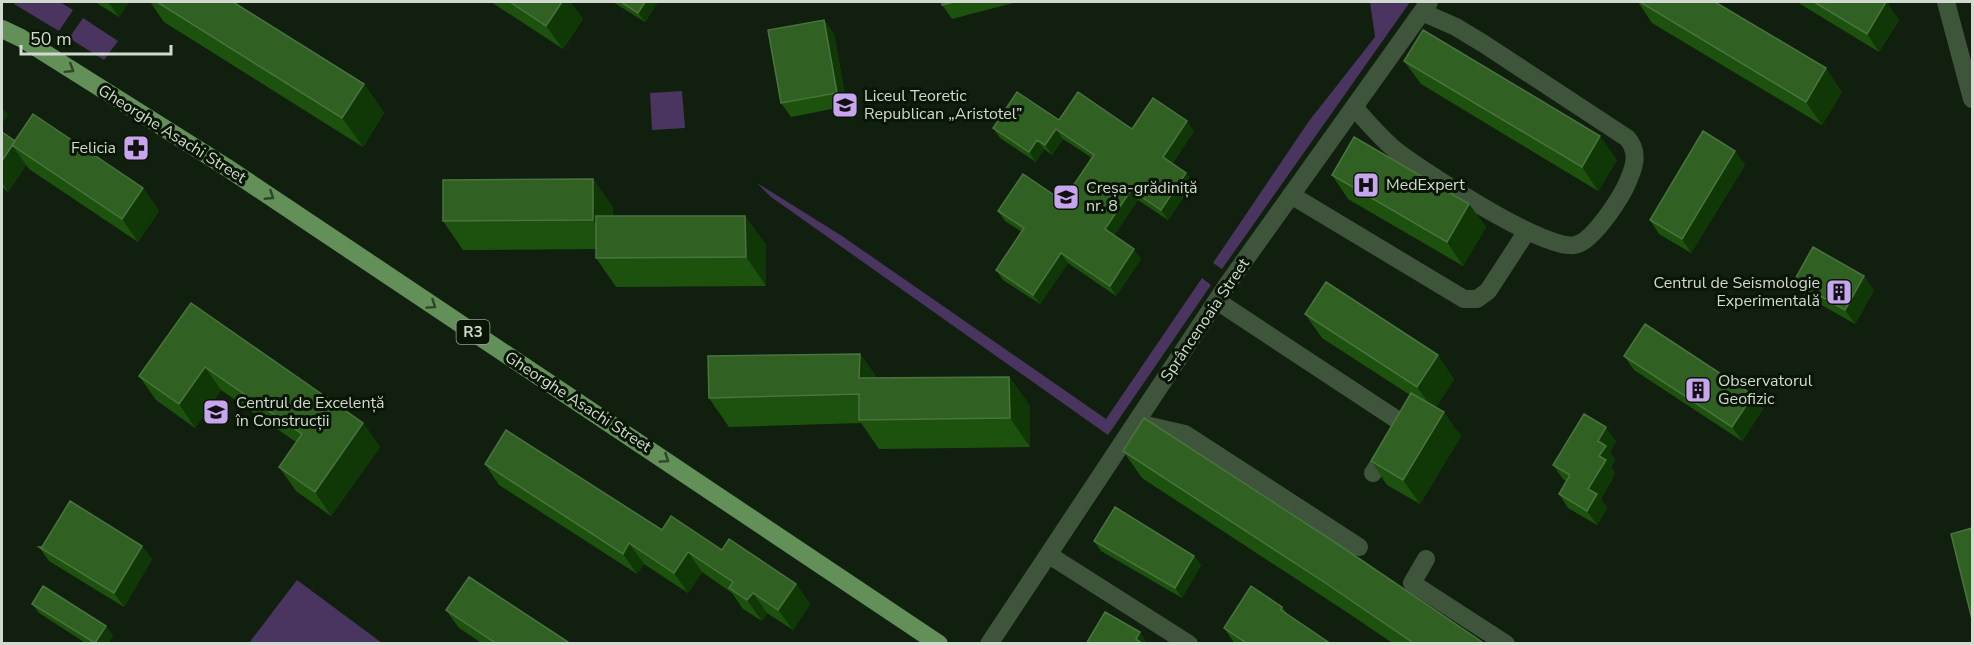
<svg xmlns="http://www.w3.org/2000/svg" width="1974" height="645" viewBox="0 0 1974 645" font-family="'Nunito Sans',sans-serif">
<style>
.green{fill:#4a3560}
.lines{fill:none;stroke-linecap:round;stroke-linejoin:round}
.minor{stroke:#3f553b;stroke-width:18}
.major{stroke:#629058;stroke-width:18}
.wall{fill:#1d520e}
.shaded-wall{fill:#103806}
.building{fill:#306123;stroke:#49743e;stroke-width:1.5}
.oneway{stroke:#2d4727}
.labels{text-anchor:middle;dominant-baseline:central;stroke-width:6;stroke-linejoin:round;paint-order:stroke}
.shield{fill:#091606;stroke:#949f92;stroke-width:1.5}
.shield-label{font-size:15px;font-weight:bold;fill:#d0dace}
.poi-label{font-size:16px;fill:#d0dace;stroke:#091606;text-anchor:start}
.street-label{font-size:16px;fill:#d0dace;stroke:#091606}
</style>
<rect width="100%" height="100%" fill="#111f0f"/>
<path class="green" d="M16,2H60L73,10L59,31L14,4Z
M1370,2H1410L1222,269L1213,263L1309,121L1375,37Z
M83,18L118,41L104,60L69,38Z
M682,91L685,128L652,130L650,93Z
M757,183L842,236L1106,419L1202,278L1211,285L1108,435L771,197Z
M297,580L382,643H249Z"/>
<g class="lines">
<path class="minor" d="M1946,2L1972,99
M1354,107C1368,123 1382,140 1399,153C1426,173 1545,251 1575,245C1592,242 1617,203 1625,188C1633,171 1641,153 1627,138L1484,44L1456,27L1422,12
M1291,195L1464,299H1477L1488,291L1527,231
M1217,301L1405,425L1373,473
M1137,423L1185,434L1359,547
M1049,555L1189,644
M1426,559L1412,583L1506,644
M989,644L1227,285L1429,2"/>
<path class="major" d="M2,29L21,38L226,167L939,644"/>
</g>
<path class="wall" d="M95,2H129L119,17Z
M150,2H233L364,84L384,113L363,147L164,22Z
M491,2H570L583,19L563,49Z
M613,2H658L645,22Z
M942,2H1017L952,19L942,5Z
M1638,2H1715L1842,92L1822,125L1652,23Z
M1797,2H1890L1888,5L1899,20L1879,52Z
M824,20L834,34L847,106L791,117L781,103Z
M1404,61L1617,160L1598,191L1421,84Z
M1059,120L1132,129L1194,131L1172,164L1186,173L1193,183L1168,220L1138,200L1114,235L1141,259L1116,296L1068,263L1040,304L1003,280L996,270L1022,232L1005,221L998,211L1063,201L1092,158L1063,139L1052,155L1044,149L1036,162L1000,138L993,128Z
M2,132L15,141L143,188L159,211L138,242L29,169L26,165L8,192L2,187Z
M1735,151L1745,165L1691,253L1659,234L1650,220Z
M1332,175L1469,204L1486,227L1463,266L1348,199Z
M593,179L613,208V216H745L766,245V286L616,287L596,258V249L463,250L443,221Z
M1794,281L1874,290L1855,324L1804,295Z
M191,303L363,423L380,447L331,516L296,491L279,467L296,442L221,390L195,428L156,400L139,376Z
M1305,314L1454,379L1436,407L1461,436L1420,504L1387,485L1371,461L1410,395L1322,338Z
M860,354L877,378L1009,377L1030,406V447L879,449L861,423L729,427L709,398Z
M1624,356L1753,395L1763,409L1742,441L1634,370Z
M1616,441L1610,452L1615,460L1611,467L1615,474L1601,499L1607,508L1597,525L1568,508L1559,494L1566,481L1563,479L1553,465Z
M1123,451L1485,644H1394L1342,609L1142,478Z
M485,464L662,530L722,550L796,584L810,604L793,630L767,613L762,621L743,609L732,593L702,572L688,593L644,564L637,574L499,485Z
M1094,541L1194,556L1201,565L1182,598L1101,551Z
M142,546L152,559L124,607L49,561L39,547Z
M32,604L113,635L108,644H87L39,613Z
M1282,607L1288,615L1331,644H1235L1224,628Z
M446,610L568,642L569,644H483L459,628Z"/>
<path class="shaded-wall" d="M108,2H129L119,17Z
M562,2H570L583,19L563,49L546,26Z
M645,2H658L645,22L638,13Z
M1877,2H1890L1888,5L1899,20L1879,52L1867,34Z
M824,20L834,34L847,106L837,93Z
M1826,68L1842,92L1822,125L1806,102Z
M364,84L384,113L363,147L342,118Z
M2,107L8,115L2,124Z
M1187,121L1194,131L1170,167L1163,157Z
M1056,129L1063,139L1052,155L1045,145Z
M1600,136L1617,160L1598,191L1582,167Z
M1037,140L1044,149L1036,162L1029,152Z
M12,145L26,165L8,192L2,182V161Z
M1735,151L1745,165L1691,253L1682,239Z
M1186,173L1193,183L1168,220L1161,210Z
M593,179L613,208V249L593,220Z
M143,188L159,211L138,242L122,219Z
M1131,190L1138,200L1112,239L1105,229Z
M1469,204L1486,227L1463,266L1447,242Z
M745,216L766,245V286L746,257Z
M1134,249L1141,259L1116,296L1110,286Z
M1061,253L1068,263L1040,304L1033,295Z
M1864,276L1874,290L1855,324L1845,310Z
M860,354L880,383L859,378Z
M1438,355L1454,379L1434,411L1417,387Z
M205,367L221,390L195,428L179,404Z
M1009,377L1030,406V447L1010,418Z
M1753,395L1763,409L1742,441L1732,427Z
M1444,412L1461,436L1420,504L1403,480Z
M363,423L380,447L331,516L315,492Z
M1606,427L1616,441L1610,452L1615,460L1611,467L1615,474L1601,499L1607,508L1597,525L1587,511L1588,489L1598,441Z
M629,543L644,564L637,574L623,554Z
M142,546L152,559L124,607L114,593Z
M688,552L702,572L688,593L674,573Z
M1194,556L1201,565L1182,598L1175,588Z
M796,584L810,604L793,630L778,610Z
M753,593L767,613L762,621L747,600Z
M106,626L113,635L108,644H95Z
M1140,632L1148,644H1139L1136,639Z"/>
<path class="building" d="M157,2H233L364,84L342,118Z
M510,2H562L546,26Z
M621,2H645L638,13Z
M942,2H954L942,5Z
M1640,2H1715L1826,68L1806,102Z
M1814,2H1886L1867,34Z
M824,20L837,93L781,103L768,30Z
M1423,30L1600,136L1582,167L1404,61Z
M1017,92L1059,120L1078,92L1132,129L1153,98L1187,121L1163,157L1186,173L1161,210L1131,190L1105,229L1134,249L1110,286L1061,253L1033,295L996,270L1024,228L998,211L1023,174L1063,201L1094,155L1056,129L1045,145L1037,140L1029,152L993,128Z
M33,114L143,188L122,219L12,145Z
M1703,131L1735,151L1682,239L1650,220Z
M2,132L15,141L2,161Z
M1354,137L1469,204L1447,242L1332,175Z
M593,179V220L443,221V180Z
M596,216H745L746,257L596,258Z
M1813,247L1864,276L1845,310L1794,281Z
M1326,282L1438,355L1417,387L1305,314Z
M191,303L363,423L315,492L279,467L302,434L205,367L179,404L139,376Z
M1645,324L1753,395L1732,427L1624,356Z
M860,354L859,378L1009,377L1010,418L859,420V394L709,398L708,356Z
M1411,393L1444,412L1403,480L1371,461Z
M1584,414L1606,427L1598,441L1606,446L1599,456L1606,460L1588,489L1597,494L1587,511L1559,494L1570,475L1553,465Z
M1144,418L1339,545L1485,644H1415L1324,582L1123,451Z
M506,430L662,530L671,516L722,550L729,539L796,584L778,610L753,593L747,600L729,588L733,582L688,552L674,573L629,543L623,554L485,464Z
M70,501L142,546L114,593L39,547H42Z
M1115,507L1194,556L1175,588L1094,541Z
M1972,528V619L1951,534Z
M469,577L568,642V644H497L446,610Z
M43,586L106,626L95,643L32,604Z
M1251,586L1282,607L1281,610L1331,644H1248L1224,628Z
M1105,612L1140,632L1136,639L1143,644H1086Z"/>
<defs><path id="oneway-chevron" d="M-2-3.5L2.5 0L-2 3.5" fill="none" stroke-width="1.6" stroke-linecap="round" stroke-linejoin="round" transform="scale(1.5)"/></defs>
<g class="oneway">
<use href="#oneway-chevron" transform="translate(70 69) rotate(32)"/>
<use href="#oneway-chevron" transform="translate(270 196) rotate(33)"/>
<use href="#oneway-chevron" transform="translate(432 305) rotate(34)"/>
<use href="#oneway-chevron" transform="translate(665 459) rotate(34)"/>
</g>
<defs>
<symbol id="school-square" viewBox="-11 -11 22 22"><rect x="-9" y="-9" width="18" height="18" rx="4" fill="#c7a6ef" stroke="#091606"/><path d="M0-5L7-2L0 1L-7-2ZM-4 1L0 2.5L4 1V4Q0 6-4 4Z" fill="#111"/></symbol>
<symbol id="pharmacy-square" viewBox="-11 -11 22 22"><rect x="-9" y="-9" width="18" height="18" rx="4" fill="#c7a6ef" stroke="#091606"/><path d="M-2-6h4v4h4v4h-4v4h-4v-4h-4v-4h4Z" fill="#111"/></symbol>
<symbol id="hospital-square" viewBox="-11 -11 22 22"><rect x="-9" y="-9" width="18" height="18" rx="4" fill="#c7a6ef" stroke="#091606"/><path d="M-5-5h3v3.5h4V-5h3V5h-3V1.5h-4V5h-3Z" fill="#111"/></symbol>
<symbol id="building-square" viewBox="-11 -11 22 22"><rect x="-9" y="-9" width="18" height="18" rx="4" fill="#c7a6ef" stroke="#091606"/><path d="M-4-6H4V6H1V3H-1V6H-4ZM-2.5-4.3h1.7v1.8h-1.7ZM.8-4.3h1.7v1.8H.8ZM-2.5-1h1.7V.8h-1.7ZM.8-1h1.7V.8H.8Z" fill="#111"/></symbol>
<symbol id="university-square" viewBox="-11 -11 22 22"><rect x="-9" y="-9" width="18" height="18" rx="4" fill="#c7a6ef" stroke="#091606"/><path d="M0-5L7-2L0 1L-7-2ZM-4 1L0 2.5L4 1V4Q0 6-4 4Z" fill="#111"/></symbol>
</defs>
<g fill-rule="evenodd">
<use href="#school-square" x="830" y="90" width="30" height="30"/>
<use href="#pharmacy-square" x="121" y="133" width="30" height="30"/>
<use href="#hospital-square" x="1351" y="170" width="30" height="30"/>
<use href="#school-square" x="1051" y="182" width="30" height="30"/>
<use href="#building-square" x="1824" y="277" width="30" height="30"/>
<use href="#building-square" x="1683" y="375" width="30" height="30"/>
<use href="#university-square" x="201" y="397" width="30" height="30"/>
</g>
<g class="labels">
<rect class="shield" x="456.5" y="320" width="33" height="24" rx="4.5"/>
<g class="shield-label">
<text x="473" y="332">R3</text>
</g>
<g class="poi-label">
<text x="864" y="96">Liceul Teoretic<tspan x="864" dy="18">Republican „Aristotel”</tspan></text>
<text x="116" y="148" text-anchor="end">Felicia</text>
<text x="1386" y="185">MedExpert</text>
<text x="1086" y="188">Creșa-grădiniță<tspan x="1086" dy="18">nr. 8</tspan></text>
<text x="1820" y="283" text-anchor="end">Centrul de Seismologie<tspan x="1820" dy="18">Experimentală</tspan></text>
<text x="1718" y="381">Observatorul<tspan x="1718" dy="18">Geofizic</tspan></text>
<text x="236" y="403">Centrul de Excelență<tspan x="236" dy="18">în Construcții</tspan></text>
</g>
<g class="street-label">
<text transform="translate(172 134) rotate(32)">Gheorghe Asachi Street</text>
<text transform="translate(1205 320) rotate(-56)">Sprâncenoaia Street</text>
<text transform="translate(578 402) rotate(33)">Gheorghe Asachi Street</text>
</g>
</g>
<rect width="1974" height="645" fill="none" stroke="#d0dace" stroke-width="6"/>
<path d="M21 45v9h150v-9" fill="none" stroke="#d0dace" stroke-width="3"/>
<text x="30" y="45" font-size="18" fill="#d0dace" stroke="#091606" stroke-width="4.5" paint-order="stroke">50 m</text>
</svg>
